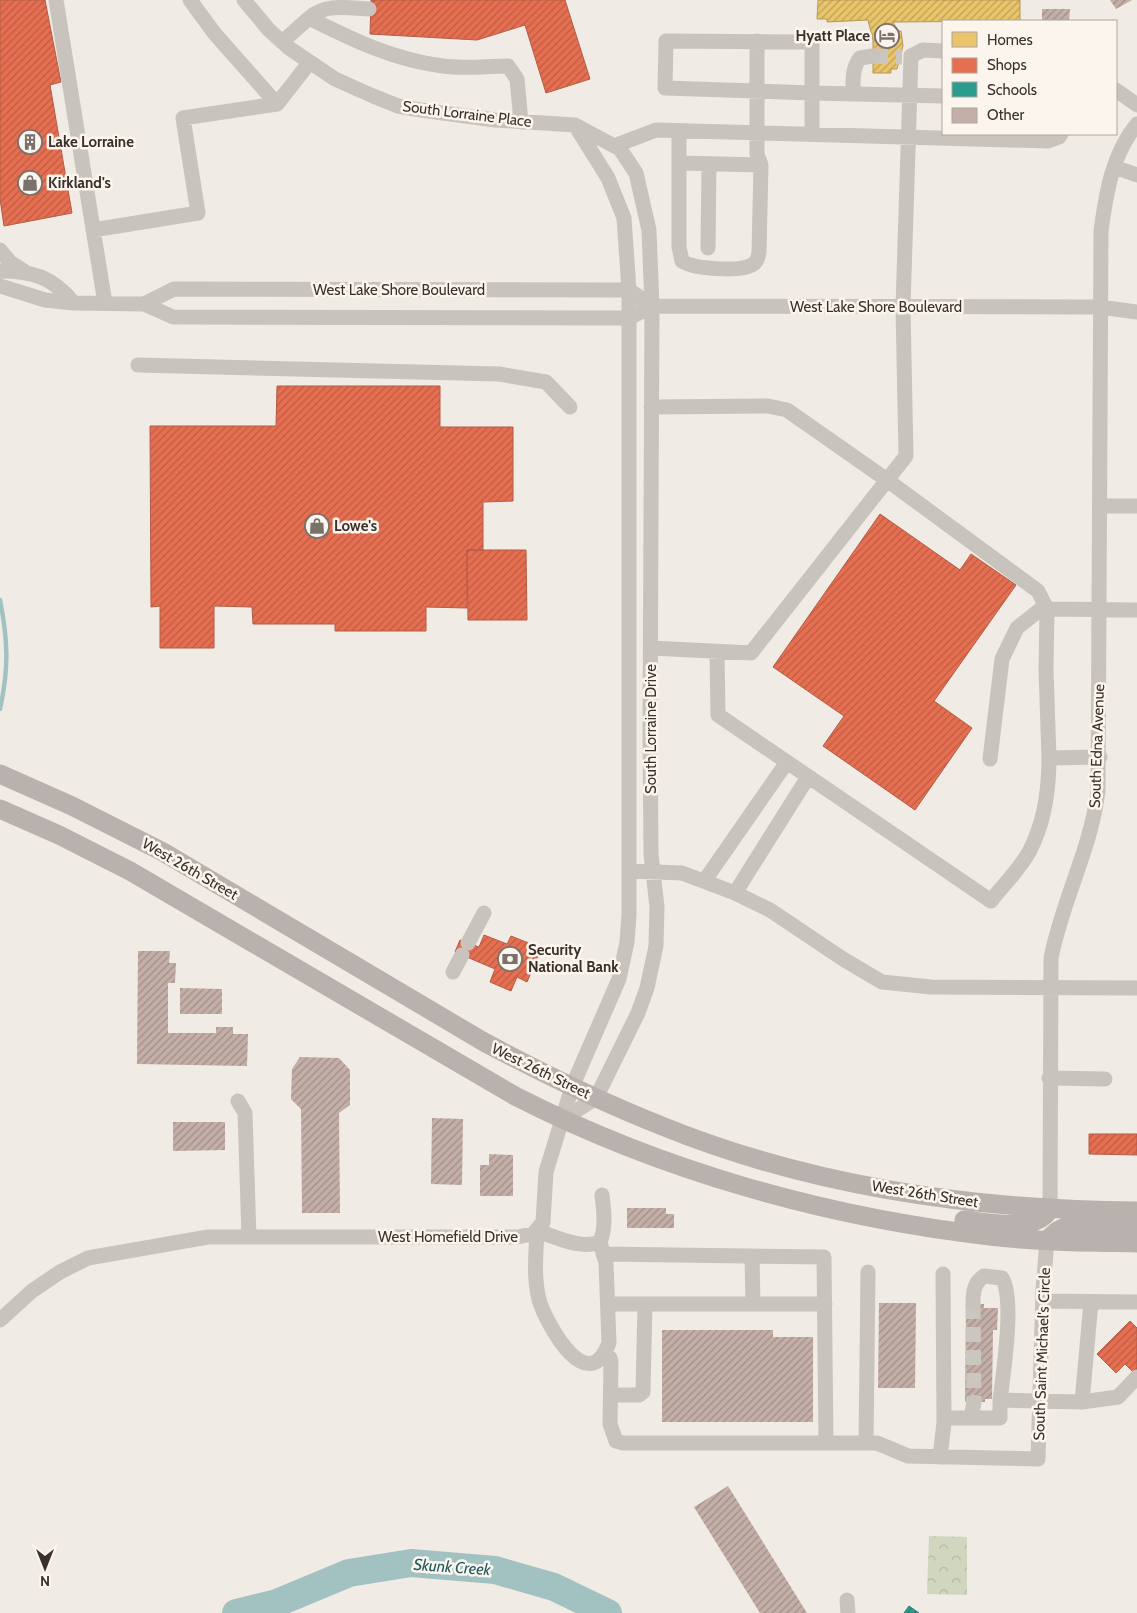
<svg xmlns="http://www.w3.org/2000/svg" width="1137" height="1613" viewBox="0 0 1137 1613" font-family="Cabin,sans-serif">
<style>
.forest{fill:url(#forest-crowns)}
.homes{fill:url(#homes-hatch);stroke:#b59857}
.shops{fill:url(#shops-hatch);stroke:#b35c46}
.schools{fill:url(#schools-hatch);stroke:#2f7c71}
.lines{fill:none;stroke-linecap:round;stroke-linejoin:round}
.stream{stroke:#a1c2c1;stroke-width:4.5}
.river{stroke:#a1c2c1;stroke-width:28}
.building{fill:url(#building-hatch)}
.minor-tunnel{stroke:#ccc6c0;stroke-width:15;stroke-dasharray:15 8;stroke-linecap:butt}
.minor{stroke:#c9c3be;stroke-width:15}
.major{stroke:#b8b1ad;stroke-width:19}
.labels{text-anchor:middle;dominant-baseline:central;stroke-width:5;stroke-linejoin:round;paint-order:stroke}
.poi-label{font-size:15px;font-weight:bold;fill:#3b302b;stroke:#fbf5ee;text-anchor:start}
.street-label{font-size:15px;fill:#3b302b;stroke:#fbf5ee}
.water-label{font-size:16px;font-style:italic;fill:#1f5a5e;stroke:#fbf5ee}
</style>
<defs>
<pattern id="forest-crowns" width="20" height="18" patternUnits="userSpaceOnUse" patternTransform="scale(1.25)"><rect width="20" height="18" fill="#d1d6bf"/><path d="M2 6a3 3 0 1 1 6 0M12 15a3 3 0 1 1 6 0" fill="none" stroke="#b4b8a4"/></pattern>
<pattern id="homes-hatch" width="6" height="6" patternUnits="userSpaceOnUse" patternTransform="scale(1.25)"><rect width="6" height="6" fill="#e9c46a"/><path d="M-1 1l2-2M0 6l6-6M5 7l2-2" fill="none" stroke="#bea057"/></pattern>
<pattern id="shops-hatch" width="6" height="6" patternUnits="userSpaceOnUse" patternTransform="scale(1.25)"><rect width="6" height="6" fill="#e76f51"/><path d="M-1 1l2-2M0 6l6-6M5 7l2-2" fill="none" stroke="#bc5c43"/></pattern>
<pattern id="schools-hatch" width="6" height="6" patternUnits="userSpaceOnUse" patternTransform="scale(1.25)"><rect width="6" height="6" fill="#2a9d8f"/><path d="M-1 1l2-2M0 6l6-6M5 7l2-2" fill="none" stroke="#258075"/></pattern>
<pattern id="building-hatch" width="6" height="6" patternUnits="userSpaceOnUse" patternTransform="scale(1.25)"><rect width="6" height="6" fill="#c3afa7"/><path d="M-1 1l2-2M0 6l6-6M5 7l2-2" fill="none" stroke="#a08f88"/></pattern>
</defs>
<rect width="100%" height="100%" fill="#f0ebe5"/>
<path class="forest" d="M929,1536L967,1537V1595L927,1594Z"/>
<path class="homes" d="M818,0H1020V21L893,22L898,31H901L903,46L897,69H891V73H873V40L868,20L827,22V19H817Z"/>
<path class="shops" d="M0,0H45L61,82L50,85L72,213L4,226L0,199Z
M371,0H565L590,79L546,93L525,25L477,40L370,34Z
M277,386H440V427H513V501L483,502V550H467V608L426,607V631H335V624H253L252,607L214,606V648H160V606L151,607L150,426H276Z
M880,514L960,570L971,554L1016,585L934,701L972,728L915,810L823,746L844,716L773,667Z
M467,550H526L527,620H468Z
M484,935L507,944L511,936L531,944L528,952L538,956L527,982L517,977L511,991L490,982L495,969L455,952L460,940L479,947Z
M1089,1134H1137V1155L1089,1154Z
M1130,1321L1137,1328V1376L1125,1364L1116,1373L1097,1354Z"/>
<path class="schools" d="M909,1606L919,1613H904Z"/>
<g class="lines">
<path class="stream" d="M0,600C8,641 9,668 0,709"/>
<path class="river" d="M236,1613L277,1603L349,1573L411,1563L495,1570L554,1587L608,1613"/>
</g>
<path class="building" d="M1110,0H1132L1116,9Z
M1042,9H1070L1069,21H1042Z
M138,951H170L169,963H176L175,983H168V1033H216V1027H233V1034H248L247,1066L137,1064Z
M180,988L222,989V1014H180Z
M300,1057L339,1058L350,1070V1105L339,1113L340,1213H302L301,1109L291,1099L292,1069Z
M432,1118L463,1119L462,1185L431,1184Z
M173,1122H225V1150L173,1151Z
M489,1154L513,1155V1196H480V1165H489Z
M627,1208H666V1214H674V1228H627Z
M879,1303H916L915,1388H878Z
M966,1304H984V1308H998L997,1330H993L992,1399H985V1402H965Z
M662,1330H773V1337H813V1422H662Z
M728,1486L807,1613H760L694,1507Z"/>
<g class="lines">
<path class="minor-tunnel" d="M873,56L902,57
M973,1304L974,1402"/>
<path class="minor" d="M56,0L105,303
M244,0L269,30L289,48L335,79L373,96L398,106L421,110L495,120L575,125L620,149L636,173L649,230L652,306L650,731L651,854L657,907L656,946L647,988L638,1013L596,1098L562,1120
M309,18C326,3 348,8 369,9
M666,41L812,42V93L665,88Z
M282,42L309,18C353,40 394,60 443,66C464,69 487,66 508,66L517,79L521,122
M1116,90L1137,105
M853,94C853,81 852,68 860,58L873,56
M277,104L310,62
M679,131V247L682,261C693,269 739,272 752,265C757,262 758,258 759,252L761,165L757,154V41
M812,134V93L943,96
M614,146L656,130L1048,141L1059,137L1061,134
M679,163L761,165
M1114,167L1137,175
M93,230L198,213L183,118L277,104L215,34L190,0
M708,248L709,164
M0,250L10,262L24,271
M0,271C34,271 52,277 74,303
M0,286L45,300L74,303L144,304L173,317L629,318L652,306L1100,307L1137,312
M144,304L174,289L629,290L652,306
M138,365L499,374L546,382L570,407
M651,407L768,406L787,410L887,480L1038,591L1047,609L1042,608L1017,628L1002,659L990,759
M1100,506H1137
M651,648L751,653L906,456L903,307L911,56L923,50L943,51
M717,651L718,715L991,901C1003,885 1020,869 1029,852C1044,824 1049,789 1049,758L1100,757
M1049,758L1046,670L1047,609L1137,610
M629,871L682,873L735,893L770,910L843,959L882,982L931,987L1137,988
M705,880L787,762
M735,893L808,777
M468,943L484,913
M453,972L462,955
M1049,1078L1105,1079
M238,1101L245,1113L249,1237
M1050,1208L1051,958C1062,901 1091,849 1098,791L1101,231C1106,194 1112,154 1137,124
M600,1242L606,1263L609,1343C588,1398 549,1328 540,1303C533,1280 536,1254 537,1231C557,1237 580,1250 600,1242C606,1227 604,1211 602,1195
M603,1254L824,1257L826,1443
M752,1256L753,1304
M1043,1301L1137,1302
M608,1304H825
M973,1304C973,1291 974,1283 984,1276L1002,1278C1015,1299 1003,1374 1000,1400
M0,1320L32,1291L60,1272L88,1258L208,1237H517L533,1234L543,1222L546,1172L572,1087L619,979L627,942L629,915V290L624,218L608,178L575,125
M605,1353L610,1358L611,1363L610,1424L616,1441L623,1443H877L908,1456L1038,1459L1043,1290L1047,1240
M611,1395H639L643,1392L645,1304
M1082,1402L1118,1397L1137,1377
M944,1418H1000V1400L1082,1402L1091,1302
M971,1418L974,1402
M866,1443L868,1272
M940,1457L944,1423L943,1274
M847,1600L848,1613"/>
<path class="major" d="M0,774L72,806L163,852L484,1042C542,1073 601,1102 662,1126C812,1187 976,1210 1137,1211
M0,809L59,835L130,871L515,1096C662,1171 825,1217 990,1236C1039,1242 1088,1242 1137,1243
M964,1220C987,1222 1038,1234 1050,1208
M1047,1240L1057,1231L1067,1226L1137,1225"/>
</g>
<defs>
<symbol id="hotel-ring" viewBox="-11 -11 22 22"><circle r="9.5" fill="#fbf5ee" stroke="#7a716c" stroke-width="1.5"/><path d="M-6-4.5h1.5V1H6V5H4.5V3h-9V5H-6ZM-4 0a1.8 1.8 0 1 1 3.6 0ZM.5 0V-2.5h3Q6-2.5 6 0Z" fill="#7a716c"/></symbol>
<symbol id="building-ring" viewBox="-11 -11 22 22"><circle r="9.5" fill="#fbf5ee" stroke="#7a716c" stroke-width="1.5"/><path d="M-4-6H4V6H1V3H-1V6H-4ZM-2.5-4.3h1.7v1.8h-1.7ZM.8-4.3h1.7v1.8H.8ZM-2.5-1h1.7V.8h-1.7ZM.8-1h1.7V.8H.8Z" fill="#7a716c"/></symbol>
<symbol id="shop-ring" viewBox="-11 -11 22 22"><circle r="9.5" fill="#fbf5ee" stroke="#7a716c" stroke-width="1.5"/><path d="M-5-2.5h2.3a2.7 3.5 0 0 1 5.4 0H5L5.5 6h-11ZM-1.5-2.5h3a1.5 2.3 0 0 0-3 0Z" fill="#7a716c"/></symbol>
<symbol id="bank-ring" viewBox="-11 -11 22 22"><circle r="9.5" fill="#fbf5ee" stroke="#7a716c" stroke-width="1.5"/><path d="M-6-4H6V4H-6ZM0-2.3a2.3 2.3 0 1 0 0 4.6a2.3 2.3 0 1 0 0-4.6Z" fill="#7a716c"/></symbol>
</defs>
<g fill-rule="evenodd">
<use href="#hotel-ring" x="873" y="22" width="28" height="28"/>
<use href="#building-ring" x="16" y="128" width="28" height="28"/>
<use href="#shop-ring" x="16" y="169" width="28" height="28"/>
<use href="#shop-ring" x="303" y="512" width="28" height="28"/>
<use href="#bank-ring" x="496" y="945" width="28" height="28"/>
</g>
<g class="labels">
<g class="poi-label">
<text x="870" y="36" text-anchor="end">Hyatt Place</text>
<text x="48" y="142">Lake Lorraine</text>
<text x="48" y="183">Kirkland's</text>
<text x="334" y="526">Lowe's</text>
<text x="528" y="950">Security<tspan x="528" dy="17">National Bank</tspan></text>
</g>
<g class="street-label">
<text transform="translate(467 114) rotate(7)">South Lorraine Place</text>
<text x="399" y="290">West Lake Shore Boulevard</text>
<text x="876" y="307">West Lake Shore Boulevard</text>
<text transform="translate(651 729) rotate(-90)">South Lorraine Drive</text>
<text transform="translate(1097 746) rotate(-88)">South Edna Avenue</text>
<text transform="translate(190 869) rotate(30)">West 26th Street</text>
<text transform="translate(541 1071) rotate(26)">West 26th Street</text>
<text transform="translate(925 1194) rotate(9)">West 26th Street</text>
<text x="448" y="1237">West Homefield Drive</text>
<text transform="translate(1042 1354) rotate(-88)">South Saint Michael's Circle</text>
</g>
<g class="water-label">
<text transform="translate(452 1567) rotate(4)">Skunk Creek</text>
</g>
</g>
<rect x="942" y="20" width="175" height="115" fill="#fbf5ee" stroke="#aea6a0"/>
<rect x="952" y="32" width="25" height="15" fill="#e9c46a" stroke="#aea6a0"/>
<text x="987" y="45" font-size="15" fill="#3b302b">Homes</text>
<rect x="952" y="58" width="25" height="15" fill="#e76f51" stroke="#aea6a0"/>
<text x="987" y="70" font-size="15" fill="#3b302b">Shops</text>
<rect x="952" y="82" width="25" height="15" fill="#2a9d8f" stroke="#aea6a0"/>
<text x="987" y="95" font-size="15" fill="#3b302b">Schools</text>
<rect x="952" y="108" width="25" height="15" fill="#c3afa7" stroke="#aea6a0"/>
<text x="987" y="120" font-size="15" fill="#3b302b">Other</text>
<g transform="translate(45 1568) rotate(180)" stroke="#fbf5ee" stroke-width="4" paint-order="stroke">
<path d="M0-4L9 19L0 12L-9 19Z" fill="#3b302b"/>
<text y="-8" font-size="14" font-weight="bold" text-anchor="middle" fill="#3b302b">N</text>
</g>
</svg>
